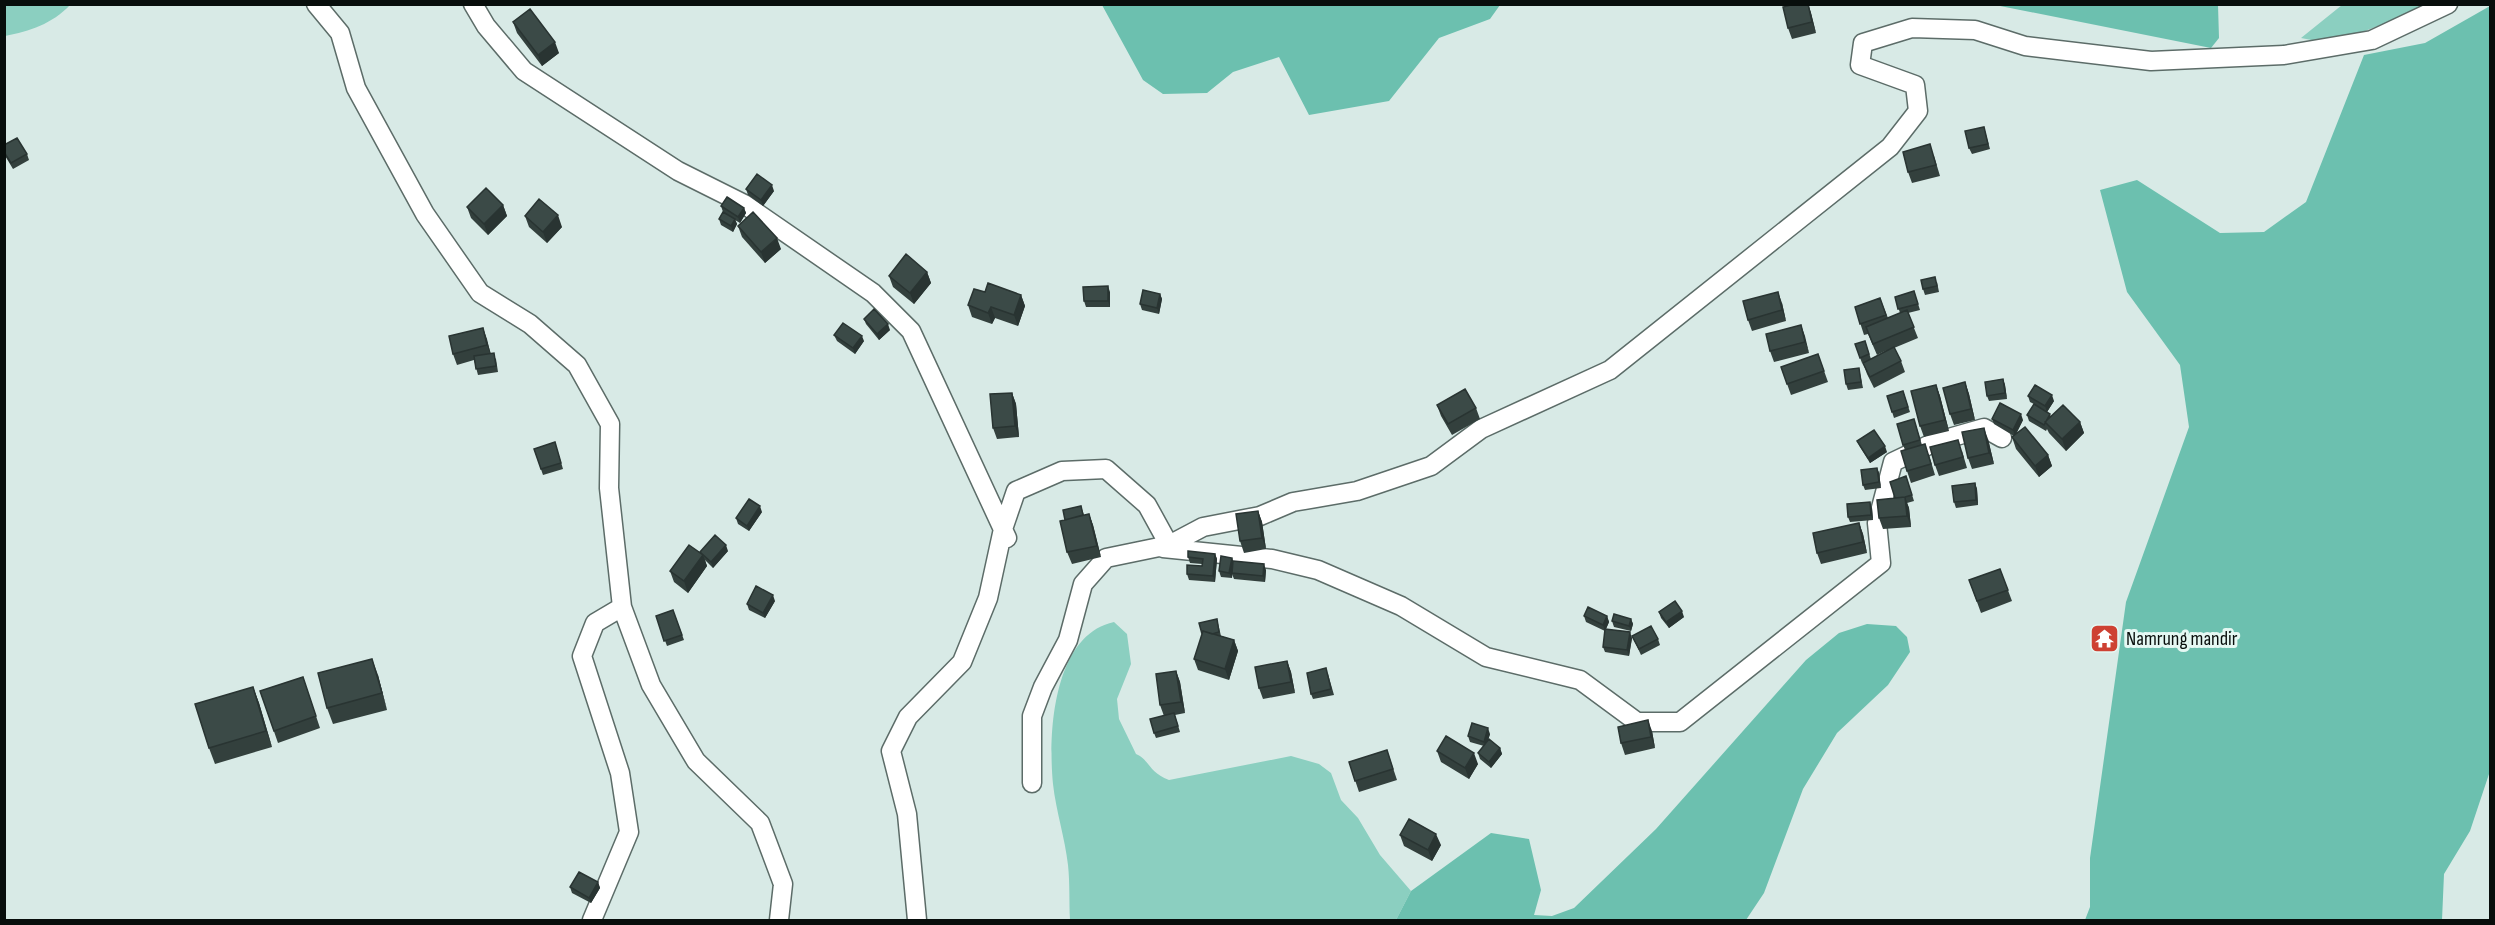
<svg xmlns="http://www.w3.org/2000/svg" width="2495" height="925" viewBox="0 0 2495 925" font-family="'Sofia Sans Condensed',sans-serif">
<style>
.green{fill:#8bcfc0}
.forest{fill:#6cc0af}
.lines{fill:none;stroke-linecap:round;stroke-linejoin:round}
.minor-casing{stroke:#5c6c68;stroke-width:21}
.minor{stroke:#fff;stroke-width:18}
.wall{fill:#33403d}
.shaded-wall{fill:#293432}
.building{fill:#3b4a47;stroke:#293432;stroke-width:1.5}
.labels{text-anchor:middle;dominant-baseline:central;stroke-width:6;stroke-linejoin:round;paint-order:stroke}
.poi-label{font-size:20px;fill:#080e0c;stroke:#e5f8f3;text-anchor:start}
</style>
<rect width="100%" height="100%" fill="#d8eae6"/>
<path class="green" d="M4,5L5,4L70,5C52,24 30,31 5,36Z
M2342,5H2431L2332,44L2301,38Z
M1114,622L1127,634L1131,664L1117,699L1119,719L1136,754C1150,760 1148,772 1169,780L1291,756L1319,764L1331,773L1341,800L1358,818L1380,855L1411,891L1396,920H1070C1069,902 1070,884 1068,865C1065,838 1056,811 1053,784C1048,734 1053,635 1114,622Z"/>
<path class="forest" d="M1102,5H1500L1490,19L1439,38L1389,101L1309,115L1279,57L1233,72L1207,93L1163,94L1143,80Z
M1995,5H2218L2219,38L2211,48Z
M2490,6V771L2470,831L2444,874L2442,920H2085L2090,907V858L2126,602L2189,427L2180,365L2127,292L2100,190L2137,180L2220,233L2264,232L2306,202L2364,55L2425,43Z
M1867,624L1896,626L1907,637L1910,652L1888,685L1837,733L1803,789L1764,893L1746,920H1396L1411,891L1491,833L1529,839L1541,890L1534,915L1552,916L1574,908L1656,829L1806,660L1839,633Z"/>
<g class="lines">
<defs>
<path id="minor" d="M316,4L340,33L356,88L425,214L480,293L530,324L577,365L610,424L609,488L622,607
M473,4L486,26L524,71L678,171L744,204L873,293L911,331L1007,538
M1163,548L1272,559L1318,570L1401,606L1486,657L1580,680L1637,722H1680L1881,563L1877,523L1893,462L1935,442L1984,428L2002,438
M1032,783V716L1043,687L1068,640L1083,584L1106,558L1169,545L1203,527L1260,516L1293,502L1357,491L1431,466L1481,429L1610,370L1890,147L1918,111L1915,85L1860,65L1863,43L1912,28L1975,30L2025,46L2151,61L2284,55L2372,40L2448,4
M592,920L629,832L620,773L582,656L595,623L622,607L651,685L696,761L760,823L783,884L779,920
M917,920L907,814L891,751L908,717L962,662L988,598L1003,529L1016,491L1062,471L1106,469L1147,505L1169,545"/>
</defs>
<use href="#minor" class="minor-casing"/>
<use href="#minor" class="minor"/>
</g>
<path class="wall" d="M1808,4L1811,13L1816,33L1792,39L1788,28Z
M513,22L559,53L542,66L517,33Z
M1984,127L1990,149L1972,154L1969,148Z
M4,145L27,154L29,160L13,169L4,154Z
M1934,156L1940,176L1912,183L1908,172Z
M746,189L774,191L763,206L748,195Z
M503,205L507,216L488,235L471,218L467,207Z
M721,206L744,208L746,213L740,223L735,220L737,224L733,232L721,225L719,219L723,212Z
M525,216L562,227L547,243L529,227Z
M738,226L781,249L765,263L742,237Z
M927,272L931,283L914,304L893,287L889,276Z
M1937,282L1939,292L1925,295L1923,289Z
M1914,291L1920,310L1908,313L1918,338L1894,348L1901,361L1905,372L1874,388L1867,374L1863,363L1865,362L1862,363L1855,344L1865,341L1871,359L1887,350L1877,355L1868,334L1864,335L1855,307L1880,298L1888,318L1900,313L1895,297Z
M985,292L1021,295L1025,306L1018,326L995,318L992,324L972,317L968,305Z
M1110,292V307H1086L1084,301Z
M1160,294L1162,299L1159,314L1142,310L1140,304Z
M1782,303L1786,321L1752,331L1748,320Z
M864,319L890,330L879,340L866,324Z
M1801,325L1809,353L1774,362L1770,351Z
M483,328L491,354L496,359L498,372L478,375L474,360L457,365L453,354Z
M834,335L864,341L855,354L837,341Z
M1818,354L1828,382L1791,395L1781,367Z
M1859,368L1863,388L1848,390L1846,384Z
M2003,379L2005,385L2007,399L1989,401L1987,396Z
M1965,382L1969,394L1975,420L1954,425L1950,414Z
M1936,385L1940,396L1949,431L1924,437L1920,426Z
M1903,391L1910,412L1894,418L1887,396Z
M1012,393L1016,404L1019,437L997,439L993,428Z
M2028,396L2054,401L2047,412L2051,416L2080,422L2084,433L2066,451L2049,433L2047,429L2046,431L2029,421L2027,415L2034,404L2030,402Z
M1437,405L1476,408L1480,419L1452,435L1441,416Z
M1914,419L1922,445L1929,455L1935,475L1911,483L1907,471L1905,450L1903,445Z
M1992,419L2023,420L2016,434L2048,455L2052,466L2039,477L2016,449L2012,437L2014,436L1994,424Z
M1988,439L1994,464L1972,469L1968,458Z
M1857,441L1887,452L1870,463L1860,447Z
M555,442L563,469L543,475L534,449Z
M1962,451L1967,468L1939,476L1935,465Z
M1877,468L1879,473L1881,488L1865,490L1863,485Z
M1906,476L1914,501L1907,503L1909,508L1911,527L1883,529L1879,518L1895,498Z
M1975,483L1977,489L1978,505L1956,508L1954,502Z
M1081,506L1084,515L1089,514L1093,525L1101,557L1072,564L1067,552L1065,520Z
M1872,508L1873,520L1850,522L1848,517Z
M1258,511L1262,522L1266,549L1244,553L1240,541Z
M762,512L749,531L738,524L736,518Z
M1859,523L1863,534L1867,553L1821,564L1817,553Z
M728,551L713,568L705,560L707,566L688,593L674,582L670,571L700,553Z
M1215,554L1217,559L1215,582L1189,580L1187,574L1202,566V564L1190,563L1188,557Z
M1232,558L1233,562L1266,570L1265,582L1234,579L1232,574V578L1221,577L1219,571Z
M2000,569L2012,601L1981,613L1969,580Z
M775,601L765,618L749,610L747,604Z
M673,610L684,640L667,646L656,616Z
M1659,612L1684,617L1669,628L1661,618Z
M1584,616H1607L1609,622L1606,629L1632,638L1629,656L1605,652L1603,647L1605,631L1586,622Z
M1217,619L1221,636L1234,640L1238,651L1229,680L1198,670L1194,659Z
M1631,619L1633,624L1631,631L1614,627L1612,621Z
M1632,636L1658,639L1660,645L1641,655Z
M1287,661L1291,672L1295,693L1263,699L1259,688Z
M1176,671L1180,682L1185,713L1175,715L1180,732L1156,738L1154,733L1164,716L1160,705Z
M1328,674L1334,695L1313,699L1311,694Z
M378,675L387,710L333,724L327,708Z
M303,677L320,728L278,743L260,691Z
M253,687L259,703L272,747L215,764L209,748Z
M1652,731L1655,748L1625,755L1621,743Z
M1490,734L1488,740L1500,748L1502,754L1491,768L1480,759L1478,753L1484,746L1470,742L1468,736Z
M1387,750L1397,780L1359,792L1349,762Z
M1437,751L1478,764L1469,779L1441,762Z
M1400,835L1441,845L1432,861L1404,846Z
M598,882L600,888L591,903L572,893L570,887Z"/>
<path class="shaded-wall" d="M1808,4L1811,13L1816,33L1812,22Z
M555,42L559,53L542,66L538,55Z
M772,185L774,191L763,206L761,200Z
M503,205L507,216L488,235L484,224Z
M744,208L746,213L740,223L738,217Z
M558,215L562,227L547,243L543,232Z
M735,219L737,224L733,232L731,226Z
M777,238L781,249L765,263L761,252Z
M927,272L931,283L914,304L910,293Z
M1108,286L1110,292V307L1108,301Z
M1778,292L1782,303L1786,321L1782,310Z
M1160,294L1162,299L1159,314L1157,308Z
M1021,295L1025,306L1018,326L1014,315Z
M991,307L995,318L992,324L988,313Z
M888,324L890,330L879,340L877,334Z
M1801,325L1805,336L1809,353L1805,342Z
M483,328L487,339L491,356L487,345Z
M862,336L864,341L855,354L853,348Z
M2003,379L2005,385L2007,399L2005,393Z
M1965,382L1969,394L1975,420L1971,409Z
M1936,385L1940,396L1949,431L1945,420Z
M1012,393L1016,404L1019,437L1015,426Z
M2052,395L2054,401L2047,412L2045,406Z
M2021,414L2023,420L2015,436L2013,430Z
M2080,422L2084,433L2066,451L2062,439Z
M1984,428L1988,439L1994,464L1989,453Z
M1885,446L1887,452L1870,463L1868,458Z
M2048,455L2052,466L2039,477L2035,466Z
M1877,468L1879,473L1881,488L1879,482Z
M1975,483L1977,489L1978,505L1976,500Z
M1905,497L1909,508L1911,527L1907,516Z
M1870,502L1872,508L1873,520L1871,515Z
M760,506L762,512L749,531L747,526Z
M1258,511L1262,522L1266,549L1262,538Z
M1089,514L1093,525L1101,557L1097,546Z
M1859,523L1863,534L1867,553L1863,542Z
M726,545L728,551L713,568L711,562Z
M1215,554L1217,559L1215,582L1213,576Z
M703,555L707,566L688,593L684,581Z
M1232,558L1234,563L1232,578L1229,573Z
M1264,564L1266,570L1265,582L1263,576Z
M773,595L775,601L765,618L763,613Z
M1682,611L1684,617L1669,628L1666,622Z
M1607,616L1609,622L1605,631L1603,625Z
M1631,619L1633,624L1631,631L1629,626Z
M1630,632L1632,638L1629,656L1627,650Z
M1234,640L1238,651L1229,680L1225,669Z
M372,659L378,675L387,710Z
M1287,661L1291,672L1295,693L1291,682Z
M1176,671L1180,682L1185,713L1181,702Z
M253,687L259,703L272,747L266,731Z
M1648,720L1652,731L1655,748L1651,737Z
M1488,728L1490,734L1486,747L1484,742Z
M1500,748L1502,754L1491,768L1489,762Z
M1474,753L1478,764L1469,779L1465,768Z
M1436,834L1441,845L1432,861L1428,850Z
M598,882L600,888L591,903L589,898Z"/>
<path class="building" d="M1795,4H1808L1812,22L1788,28L1783,7Z
M530,9L555,42L538,55L513,22Z
M1984,127L1988,144L1969,148L1965,131Z
M17,138L27,154L11,163L4,152V145Z
M1930,144L1936,165L1908,172L1903,152Z
M757,174L772,185L761,200L746,189Z
M486,188L503,205L484,224L467,207Z
M727,197L744,208L738,217L721,206Z
M539,199L558,215L543,232L525,216Z
M723,212L735,219L731,226L719,219Z
M753,212L777,238L761,252L738,226Z
M906,254L927,272L910,293L889,276Z
M1935,277L1937,286L1923,289L1921,280Z
M988,283L1021,295L1014,315L991,307L988,313L968,305L974,289L985,292Z
M1108,286V301H1084L1083,287Z
M1143,290L1160,294L1157,308L1140,304Z
M1914,291L1918,304L1898,309L1895,297Z
M1778,292L1782,310L1748,320L1743,301Z
M1880,298L1886,315L1860,324L1855,307Z
M874,309L888,324L877,334L864,319Z
M1907,310L1914,327L1873,344L1866,327Z
M843,323L862,336L853,348L834,335Z
M1801,325L1805,342L1770,351L1766,334Z
M483,328L487,345L453,354L449,336Z
M1865,341L1869,354L1860,358L1855,344Z
M1894,347L1901,361L1870,377L1863,363Z
M494,353L496,366L476,369L474,356Z
M1818,354L1824,371L1787,384L1781,367Z
M1859,368L1861,382L1846,384L1844,370Z
M2003,379L2005,393L1987,396L1985,382Z
M1965,382L1971,409L1950,414L1943,388Z
M1936,385L1945,420L1920,426L1911,391Z
M2035,385L2052,395L2045,406L2028,396Z
M1465,389L1476,408L1448,424L1437,405Z
M1903,391L1908,407L1892,412L1887,396Z
M1012,393L1015,426L993,428L990,394Z
M2000,403L2021,414L2013,430L1992,419Z
M2034,404L2050,414L2044,425L2027,415Z
M2063,405L2080,422L2062,439L2045,422Z
M1914,419L1920,440L1903,445L1897,424Z
M2025,427L2048,455L2035,466L2012,437Z
M1984,428L1989,453L1968,458L1962,432Z
M1874,430L1885,446L1868,458L1857,441Z
M1958,440L1963,457L1935,465L1930,447Z
M555,442L561,463L541,469L534,449Z
M1925,444L1931,464L1907,471L1901,451Z
M1877,468L1879,482L1863,485L1861,470Z
M1906,476L1912,495L1905,497L1895,498L1890,482Z
M1975,483L1976,500L1954,502L1952,486Z
M1905,497L1907,516L1879,518L1877,500Z
M749,499L760,506L747,526L736,518Z
M1870,502L1871,515L1848,517L1847,504Z
M1081,506L1083,515L1065,520L1063,510Z
M1258,511L1262,538L1240,541L1236,514Z
M1089,514L1097,546L1067,552L1060,521Z
M1859,523L1863,542L1817,553L1813,533Z
M715,535L726,545L711,562L700,552Z
M689,545L703,555L684,581L670,571Z
M1188,551L1215,554L1213,576L1187,574V565L1202,566L1203,559L1188,557Z
M1221,556L1232,558L1229,573L1219,571Z
M1233,561L1264,564L1263,576L1232,573Z
M2000,569L2008,590L1977,601L1969,580Z
M756,586L773,595L763,613L747,604Z
M1675,601L1682,611L1666,622L1659,612Z
M1588,607L1607,616L1603,625L1584,616Z
M673,610L682,635L664,641L656,616Z
M1614,614L1631,619L1629,626L1612,621Z
M1217,619L1219,632L1212,634L1203,631L1202,634L1199,623Z
M1651,626L1658,639L1639,649L1632,636Z
M1605,629L1630,632L1627,650L1603,647Z
M1203,631L1234,640L1225,669L1194,659Z
M372,659L382,693L327,708L318,673Z
M1287,661L1291,682L1259,688L1255,667Z
M1326,668L1331,689L1311,694L1307,673Z
M1176,671L1181,702L1160,705L1156,674Z
M303,677L316,716L274,731L260,691Z
M253,687L266,731L209,748L195,704Z
M1174,713L1178,726L1154,733L1150,719Z
M1648,720L1651,737L1621,743L1618,727Z
M1472,723L1488,728L1484,742L1468,736Z
M1446,736L1474,753L1465,768L1437,751Z
M1489,739L1500,748L1489,762L1478,753Z
M1387,750L1393,769L1355,781L1349,762Z
M1409,819L1436,834L1428,850L1400,835Z
M579,872L598,882L589,898L570,887Z"/>
<defs>
<symbol id="temple-square" viewBox="-11 -11 22 22"><rect x="-9" y="-9" width="18" height="18" rx="4" fill="#ce4133" stroke="#e5f8f3"/><path d="M0-6L5-2H3V0L6.5 2.5H4V6H1.5V3h-3V6H-4V2.5H-6.5L-3 0V-2H-5Z" fill="#fff"/></symbol>
</defs>
<g fill-rule="evenodd">
<use href="#temple-square" x="2088" y="622" width="33" height="33"/>
</g>
<g class="labels">
<g class="poi-label">
<text x="2126" y="639">Namrung mandir</text>
</g>
</g>
<rect width="2495" height="925" fill="none" stroke="#080e0c" stroke-width="12"/>
</svg>
